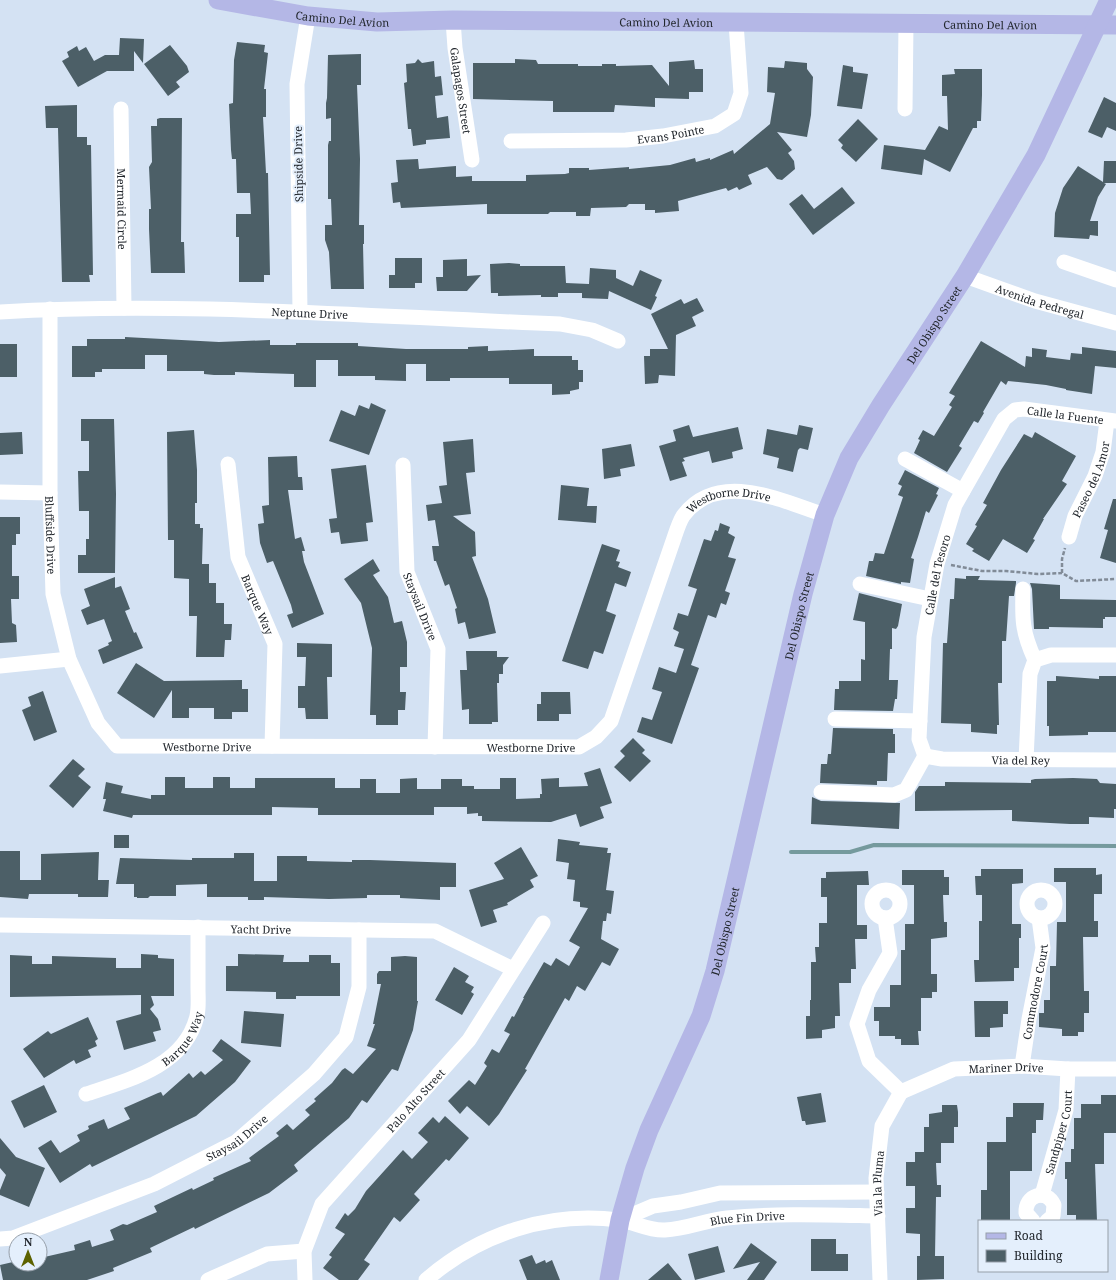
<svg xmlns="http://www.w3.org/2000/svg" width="1116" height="1280" viewBox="0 0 1116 1280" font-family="'Noto Serif',serif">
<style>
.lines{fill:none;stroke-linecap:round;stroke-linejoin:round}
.stream{stroke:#759a9d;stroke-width:4}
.building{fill:#4c5f67}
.path{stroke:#818b97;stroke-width:2.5;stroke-dasharray:4 2;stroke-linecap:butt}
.minor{stroke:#fff;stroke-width:15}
.major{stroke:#b4b7e6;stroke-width:19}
.labels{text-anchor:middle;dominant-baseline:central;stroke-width:4;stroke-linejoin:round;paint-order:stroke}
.street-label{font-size:11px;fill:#22272d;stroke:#e4effc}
</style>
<rect width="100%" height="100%" fill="#d4e2f3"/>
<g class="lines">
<path class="stream" d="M791,852H850L874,845L1116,846"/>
</g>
<path class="building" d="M120,38L144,39L143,63L134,51V71H107L78,87L62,61L69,57L67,52L77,46L79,51L86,47L94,61L105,55H119Z
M237,42L265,45L264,52L268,53L264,89H266V117H263L266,173H268L270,275H264V282H239V237H236V214H251L250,193H237L236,159H232L231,150L229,104L233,103L234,60Z
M170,45L187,66L189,72L176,82L180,87L168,96L144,64Z
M361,54V85H357L360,159L359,225H364V244H363L364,289H331L329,252L325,240V225H332L331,199H328V145L329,141H331V118L326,119V103L327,98L328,55Z
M418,59L422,63L434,61L435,77L441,76L443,95L435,96L437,118L448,116L450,138L426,140V144L413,146L411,129H408L404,83L407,82L406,64L415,63Z
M515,59L536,60L538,64H578V66H602V64H616V66L652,65L669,86V62L694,60L695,69H703V92H689V99L655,98V107L615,105L614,112H553V101L473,99V63H515Z
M785,61L807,63V69L813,77L811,115L807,137L777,132L792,150L788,153L794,161L795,169L782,180L777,179L767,167L748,175L752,184L739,190L737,187L728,191L726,188L678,201L679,211L655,213V210H645V204H629L626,207L591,208L590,216H576V212H550L548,214H487V204L401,208L400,202L393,203L391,183L398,182L396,160L418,159L419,169L456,166V177L472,176V181H526V175L565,174L569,173V168H589V170L629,167V169L670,165L695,158L696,162L710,158V160L733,150L734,154L770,124L775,93L767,92L768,67L784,68Z
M843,65L853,67V72L868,74L862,109L837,106Z
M954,69H982V95L981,121H977V128H973L950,172L924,159L922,175L881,169L884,145L925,150L939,126L948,130L947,96H942V75L955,74Z
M1104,97L1116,103V131L1107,127L1102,138L1088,132Z
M77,105V137H87V145H91L93,275H89L90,282H62L58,128H46L45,106Z
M160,118H182L181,242H184L185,273H151L149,229V209H151L149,167L152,162L151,126H157V119Z
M858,119L878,139L856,162L841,148L843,145L838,140Z
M1104,161H1116V183H1104L1106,184L1098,197L1090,221H1098V236L1090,235L1089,239L1054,237L1055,213L1063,188L1078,166L1103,182Z
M842,187L855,203L813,235L789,204L802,194L814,209Z
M395,258H422V283H415V288H389V275H395Z
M467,259V276L481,275L467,291H437L436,277H443V260Z
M509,263L520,264V266H565L566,283L589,284L590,268L616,270V278L633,286L640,270L662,280L655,296L657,297L651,310L609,291L608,299L582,298V293H558V297H541V295L498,296V293H491L490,264Z
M697,298L704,311L692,317L696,326L676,335L675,376L659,375L658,383L645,384L644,356H650V349H668L651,314L681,299L684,304Z
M125,337L219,342L270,340V345H296V343H358V346L406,349H468V347L488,346V351L534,349V356H572V360H578V370H583V382H579V389L570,391V394L552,395V384H509V378H450V381H426V364H406V381L375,380V376H338V360H316V387H294V374L235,372V375H214L204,374V371H167V355H145V369H102V372H95V377H72V346H87V339H125Z
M981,341L1025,367L1026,356L1032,357V348L1047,350L1046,357L1070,360L1071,353L1082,354V347L1116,351V368L1095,366L1092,394L1066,390V389L1046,385L1008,381L1006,385L1001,381L983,412L984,413L978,423L974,421L959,446L962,448L947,472L914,453L920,440L918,439L923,430L934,436L952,407L949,405L955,396L949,393Z
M0,344H17V377H0Z
M371,403L386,410L369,455L329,441L341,410L355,416L359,405L369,409Z
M81,419H114L116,494L115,573H78V555H86V539H89V511H79L78,471H89V441H81Z
M689,425L693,437L738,427L743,449L732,452L733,458L712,463L709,451L683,458L685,461L682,462L687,476L670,481L659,446L676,441L673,430Z
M799,425L813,428L808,450L800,448L798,450L793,472L777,468L779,458L763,454L767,429L797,435Z
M194,430L197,470V503H195V524H200V528H203L202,564H209V583H216V603H224V624H232L231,640H225L224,657H196L197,616H189V579L174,578V540H168L167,432Z
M22,432L23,454L0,455V433Z
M1035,432L1076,456L1062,481L1067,484L1043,519H1044L1033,539L1035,540L1027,553L1003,539L989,561L972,551L974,549L966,544L977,526L975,525L987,505L983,503L1001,470L1024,434L1032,438Z
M473,439L475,472L466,473L471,514L453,516L475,532L476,556L472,557L488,599L496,633L469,639L465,622L458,624L455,609L457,608L449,584L445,586L436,561H434L432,546H439L435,520L428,521L426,505L442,503L439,486L447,485L443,442Z
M631,444L635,466L620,469L621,476L604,479L602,449Z
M297,456L298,477H302L303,490H288L295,539L301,537L305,551H302L304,562L324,614L292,628L287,615L293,613L291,605L273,561L267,563L260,543L258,524L264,523L262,506L269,505L268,457Z
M366,465L373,522L366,523L368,541L341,544L339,532L331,533L329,519L337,518L331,469Z
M905,470L939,488L936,494L938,495L929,513L926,511L918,537L911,558L914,559L910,583L901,582V584L866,576L869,561H873L875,553L884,554L903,497L898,495L902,486L898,484Z
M561,485L589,488L587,506H597L596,523L558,520Z
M1113,499H1116V563L1100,558L1108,530L1104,529Z
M0,517H20V534H16V545H12V576H19V599H11L12,623L16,625L17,642L0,643Z
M720,523L730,527L728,533L735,537L728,557L736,559L725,591L730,593L726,605L721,603L716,618L708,615L691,665L699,668L672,744L637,732L642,717L652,720L662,692L652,689L659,667L676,673L684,649L674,646L679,632L673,629L678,613L688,616L697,589L688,586L704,539L711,541L715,530L718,531Z
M602,544L620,550L616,561L620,562L618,567L631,572L626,587L615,583L606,611L616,615L603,654L594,651L588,669L562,661Z
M373,559L380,571L373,575L388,597L394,623L402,621L407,642V667H400V692H406L405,710H398V725H376V715H370L372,648L361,603L344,579Z
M966,576H980L978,580L1016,581V583L1014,596H1009L1006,641H1002V683H998L999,725H997V734L971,732V724L941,723L943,643H947L950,599H954L955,578L966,579Z
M115,577V588L121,586L130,609L125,611L134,633L136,632L143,648L103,664L98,650L109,645L108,643L112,641L104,619L87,625L81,610L90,606L84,589Z
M1030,583L1060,585V599L1116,600V617H1105V619H1103V628L1049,627V629H1034L1032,589Z
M859,593L902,604L898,626L896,629L892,628V649H890L889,680H898L897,699H895L893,711L834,710L835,689H839V681H861V659L865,660V622L853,620Z
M297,643L332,644V677H327L328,719H306L305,708H298V686H305L306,657H297Z
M466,651H497V657H509L503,665V674H499V683H497L498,722H492V724H469V709L462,710L460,670H467Z
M136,663L164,681L242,680V689H248V712H232V719H214V708H189V718H172V690L154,718L117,693Z
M1056,676L1099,679V676H1116V732H1088V735L1049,736V726H1047V681H1056Z
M43,691L57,732L34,741L22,710L31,706L28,697Z
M541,692H570L571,714H559V721H537V704H541Z
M833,728L893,729V734H895V753H888L887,781H877V785L820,783L821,764H827L828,754H831Z
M633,738L645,750L642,753L651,761L630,782L614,767L625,756L620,751Z
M73,759L85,769L78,776L91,787L73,808L49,786Z
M600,768L612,803L600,807L604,818L580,827L576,814L551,822L482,821V816H478V813L467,814V807H434V815H318V808L272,807V815H133L132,818L103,811L106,799H103L106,782L123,786L121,793L151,799V795H165V777H185V788H213V777H230V788H255V778H335V788H360V779H376V793H400V779L417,778V789H441V779H462V786H474V789H500V778H516V799L540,798V794H542L541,779L559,778V787L588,786L584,773Z
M1073,778L1097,779L1100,783L1116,784V809H1114V818L1089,817V824H1070L1012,821V810L915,811V792L919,786H945V782L1031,783V780L1035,779Z
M812,797L821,801L900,803L899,829L811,824Z
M114,835H129V848H114Z
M558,839L580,842L579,845L608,848L607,853H611L606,890L614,891L611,914L607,913L606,921H603L601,939L619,949L610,966L602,962L585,991L577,986L569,1001L565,998L525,1069L527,1070L499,1114L489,1126L467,1106L460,1114L448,1101L469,1080L475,1085L487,1066L484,1063L492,1049L499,1053L510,1034L504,1031L512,1016L514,1017L524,998H523L544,962L551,966L556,958L569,966L580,947L569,941L588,908L580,907V902L573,901L575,880L567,879L569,863L556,861Z
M521,847L538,876L530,880L534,887L507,903L508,905L493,910L497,922L481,927L469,890L504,879L494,863Z
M0,851H20V880H41V854L99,852L98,880H109L108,897H78V894H29L28,899L0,897Z
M234,853H254V881H277V856H307V861L352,862V860H370L456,863V887H440V900L400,898V895H367V898L329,899L264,897V900H248V897H207V884L176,885V896H150L148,898H137V897H134V884H116L120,858L192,860V858H234Z
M1054,868H1096V875L1102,874V894H1094V921H1098V937H1083L1084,991H1089V1013H1084V1032H1078V1036H1062V1029L1039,1027V1013H1044V1000H1050V966H1056L1057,922H1066V882H1054Z
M981,869H1023V883L1012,884V924H1021V938H1019V968H1014V981L975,982L974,960H979V921H982V895H976L975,876H981Z
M902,870H944V877H949V895H943L944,922H947V937L931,939V974H937V992H932V998H921V1031H918L919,1045H901V1039H895V1036H879V1021H874V1007H890V985H901V950H905V924H914V885H902Z
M868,871L869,885H857V925H867V939H855L856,969H851V983H839L840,1016H835V1028L822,1030V1038L806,1039V1016H810V1000H811V962H816L815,947H819V923H827V897H821V878H826V872Z
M141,954L158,955V958L174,959V996H151L154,1005L150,1009L158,1019L161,1030L153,1032L156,1041L124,1050L116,1021L141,1014V995L10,997V955L32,956V964H52V956L116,958V968H141Z
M238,954L284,955L283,962H309V955H331V963H340V996H296V999H276V992L226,991V966H238Z
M405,956L417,957V1001H418L413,1030L398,1071L392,1069L367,1103L362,1100L349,1118L294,1165L298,1171L269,1193L195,1229L194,1227L150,1248L152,1252L113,1268L114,1271L87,1280H3L0,1265L13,1262V1264H40V1258L75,1250L74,1245L90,1240L92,1247L114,1240L110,1230L123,1224L127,1225L157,1212L154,1206L192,1188L193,1190L214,1180L213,1178L251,1161L249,1158L279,1136L276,1133L287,1124L293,1130L310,1115L305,1110L316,1101L314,1099L332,1083L342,1070L345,1068L353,1074L376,1049L367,1046L375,1024H373L381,984H377V974L379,971H391V957Z
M454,967L469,976L465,982L474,987L471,992L474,994L462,1015L435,1000Z
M974,1001H1008V1014H1003V1027L990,1028V1037H975Z
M244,1011L284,1014L281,1047L241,1043Z
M88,1017L98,1039L95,1041L97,1046L88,1050L91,1057L76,1064L74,1060L44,1078L23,1049L48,1031L51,1034Z
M221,1039L251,1061L235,1082L196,1116L92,1167L90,1164L60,1183L38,1148L51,1140L60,1153L80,1141L77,1135L89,1129L88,1126L104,1119L108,1129L130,1119L124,1108L158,1093L161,1092L163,1096L189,1073L193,1078L201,1071L205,1075L223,1060L212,1051Z
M44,1085L57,1112L24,1128L11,1101Z
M821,1093L826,1122L806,1125L805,1121H802L797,1097Z
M1101,1095H1116V1133H1104V1164H1095L1097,1221H1076V1215H1067V1179H1065V1162H1071V1149H1074V1118H1081V1104H1101Z
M1013,1103H1044L1043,1120H1036V1133H1032V1171H1010V1221H981V1190H987V1142H1006V1117H1013Z
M942,1105H957L958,1112V1127H954V1143H941V1163H936L937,1185H941V1197H936L935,1256H944V1279L917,1280V1256H920V1234L906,1233V1208H915V1186H906V1162H915V1152H924V1127H929V1114L942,1112Z
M445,1116L469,1138L449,1161L446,1159L414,1194L420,1200L400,1222L394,1217L364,1260L370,1264L358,1280H339L323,1268L332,1257L329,1255L345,1234L335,1228L345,1213L348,1216L355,1209L366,1191L403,1150L412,1159L428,1142L418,1133L433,1117L439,1123Z
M0,1138L16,1157L45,1168L29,1207L0,1195V1190L6,1175L0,1168Z
M811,1239H836V1254H848V1271H811Z
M751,1243L777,1262L764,1280H747L760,1262L733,1269Z
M718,1246L725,1272L695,1280L688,1254Z
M532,1255L536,1264L545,1260L546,1263L552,1260L560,1280H527L519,1260Z
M668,1263L682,1280H648Z"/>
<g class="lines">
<path class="path" d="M951,565L982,571H1006L1038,574L1062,573L1076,581L1116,579
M1062,573V559L1065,548"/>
<g class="minor">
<path id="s1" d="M453,20L455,48L472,160"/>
<path id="s2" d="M121,109L124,308"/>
<path d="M905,109L906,24"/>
<path id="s3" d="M511,141L626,140L663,136L715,126L734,114L741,93L736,23"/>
<path d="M1064,262L1116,280"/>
<path id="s4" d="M965,276L1035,301L1116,323"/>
<path id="s5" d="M50,309V493L53,594L69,659L98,723L117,746L579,747L596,737L611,721L672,544C675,536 678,524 683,516C718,469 782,501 825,515"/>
<path id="s6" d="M0,312C186,301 373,317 560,324L592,330L618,341"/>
<path d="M300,312L297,84L308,16"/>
<path d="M905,459L963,491"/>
<path id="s7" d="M228,464L238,557L275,644L272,746"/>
<path id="s8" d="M403,465L407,572L438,649L435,747"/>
<path d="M0,492L50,493"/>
<path id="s9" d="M1069,537L1075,516L1095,476L1103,452L1107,421"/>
<path d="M860,584L930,599"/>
<path d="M1023,589C1022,619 1022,632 1035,660"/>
<path d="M0,666L69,659"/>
<path d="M835,719L920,721"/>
<path id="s10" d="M925,756L919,739L924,637L937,564L955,505L1004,419L1015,410L1024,409L1116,421"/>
<path id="s11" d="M925,756L942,759L1116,760"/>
<path d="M1026,760L1030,674L1035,660L1051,655H1116"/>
<path d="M821,792L894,795L906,790L925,756"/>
<circle cx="886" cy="904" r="14"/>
<circle cx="1041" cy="904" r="14"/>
<path d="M885,918L890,953L869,990L857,1024L869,1061L901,1092"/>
<path id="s12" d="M0,925L435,931L513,969"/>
<path id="s13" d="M1022,1066L1029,1019L1043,948L1039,918"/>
<path id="s14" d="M901,1092L954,1069L1022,1066L1068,1069H1116"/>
<path id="s15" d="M86,1094C129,1080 185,1066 197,1016C199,1007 198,997 198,988C198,968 198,948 198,927"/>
<path id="s16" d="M1042,1195L1066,1110L1068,1069"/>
<path d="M620,1220L653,1206L681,1202L720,1193L877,1192"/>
<path d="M1033,1221L1026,1213C1025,1195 1046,1188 1054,1205L1053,1216L1047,1221"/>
<path id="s17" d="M0,1239L13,1238L154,1184L236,1142L314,1074L346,1037L359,987V930"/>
<path d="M208,1280L267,1254L304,1251"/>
<path id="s18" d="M305,1280L304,1251L322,1204L469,1040L543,923"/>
<path id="s19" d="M426,1280C479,1234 548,1211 619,1220C635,1222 648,1231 665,1230C687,1229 706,1220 727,1218C777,1213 828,1215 878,1216"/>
<path id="s20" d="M880,1280L876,1178L882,1126L901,1092"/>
</g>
<g class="major">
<path id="s21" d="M218,0L308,16L377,22L453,20L1116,25"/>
<path id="s22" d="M609,1280L620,1220L635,1168L649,1130L701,1016L715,971L803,594L825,515L849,458L881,405L965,276L1036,155L1109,0"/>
</g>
</g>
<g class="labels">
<g class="street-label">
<text stroke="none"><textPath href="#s21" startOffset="126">Camino Del Avion</textPath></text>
<text stroke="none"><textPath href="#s21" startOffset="450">Camino Del Avion</textPath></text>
<text stroke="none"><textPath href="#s21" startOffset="774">Camino Del Avion</textPath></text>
<text stroke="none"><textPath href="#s1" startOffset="71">Galapagos Street</textPath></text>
<text stroke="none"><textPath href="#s3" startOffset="160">Evans Pointe</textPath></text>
<text transform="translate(298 164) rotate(-91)">Shipside Drive</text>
<text stroke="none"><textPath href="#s2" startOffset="100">Mermaid Circle</textPath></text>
<text stroke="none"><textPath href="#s4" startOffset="79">Avenida Pedregal</textPath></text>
<text stroke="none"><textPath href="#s6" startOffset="310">Neptune Drive</textPath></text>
<text stroke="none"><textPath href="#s22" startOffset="1017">Del Obispo Street</textPath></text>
<text stroke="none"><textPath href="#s10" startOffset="420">Calle la Fuente</textPath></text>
<text stroke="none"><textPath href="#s9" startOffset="62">Paseo del Amor</textPath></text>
<text stroke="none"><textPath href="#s5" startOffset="1225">Westborne Drive</textPath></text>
<text stroke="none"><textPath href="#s5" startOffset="226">Bluffside Drive</textPath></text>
<text stroke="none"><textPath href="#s10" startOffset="184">Calle del Tesoro</textPath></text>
<text stroke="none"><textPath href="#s7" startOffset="145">Barque Way</textPath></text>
<text stroke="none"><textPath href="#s8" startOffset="144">Staysail Drive</textPath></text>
<text stroke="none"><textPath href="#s22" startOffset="693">Del Obispo Street</textPath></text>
<text stroke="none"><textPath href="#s5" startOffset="542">Westborne Drive</textPath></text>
<text stroke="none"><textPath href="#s5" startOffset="866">Westborne Drive</textPath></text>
<text stroke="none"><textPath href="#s11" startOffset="96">Via del Rey</textPath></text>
<text stroke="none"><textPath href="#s12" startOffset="261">Yacht Drive</textPath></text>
<text stroke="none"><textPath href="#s22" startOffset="369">Del Obispo Street</textPath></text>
<text stroke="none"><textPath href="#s13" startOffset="75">Commodore Court</textPath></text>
<text stroke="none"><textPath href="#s15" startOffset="115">Barque Way</textPath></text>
<text stroke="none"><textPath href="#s14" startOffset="110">Mariner Drive</textPath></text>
<text stroke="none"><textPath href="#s18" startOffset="219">Palo Alto Street</textPath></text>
<text stroke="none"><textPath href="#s16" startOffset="65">Sandpiper Court</textPath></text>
<text stroke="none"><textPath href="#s17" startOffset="259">Staysail Drive</textPath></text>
<text stroke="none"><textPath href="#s20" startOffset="97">Via la Pluma</textPath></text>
<text stroke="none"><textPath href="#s19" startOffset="339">Blue Fin Drive</textPath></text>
</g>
</g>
<rect x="978" y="1220" width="130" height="52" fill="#e4effc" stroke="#969fa9"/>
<rect x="986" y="1233" width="20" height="6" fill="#b4b7e6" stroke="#969fa9"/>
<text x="1014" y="1240" font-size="12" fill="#22272d">Road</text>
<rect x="986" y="1250" width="20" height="12" fill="#4c5f67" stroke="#969fa9"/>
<text x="1014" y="1260" font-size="12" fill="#22272d">Building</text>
<g transform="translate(28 1252)"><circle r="19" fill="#e4effc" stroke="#969fa9"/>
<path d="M0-3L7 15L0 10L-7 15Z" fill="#5c6200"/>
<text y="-6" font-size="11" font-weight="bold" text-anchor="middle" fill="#22272d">N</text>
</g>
</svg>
